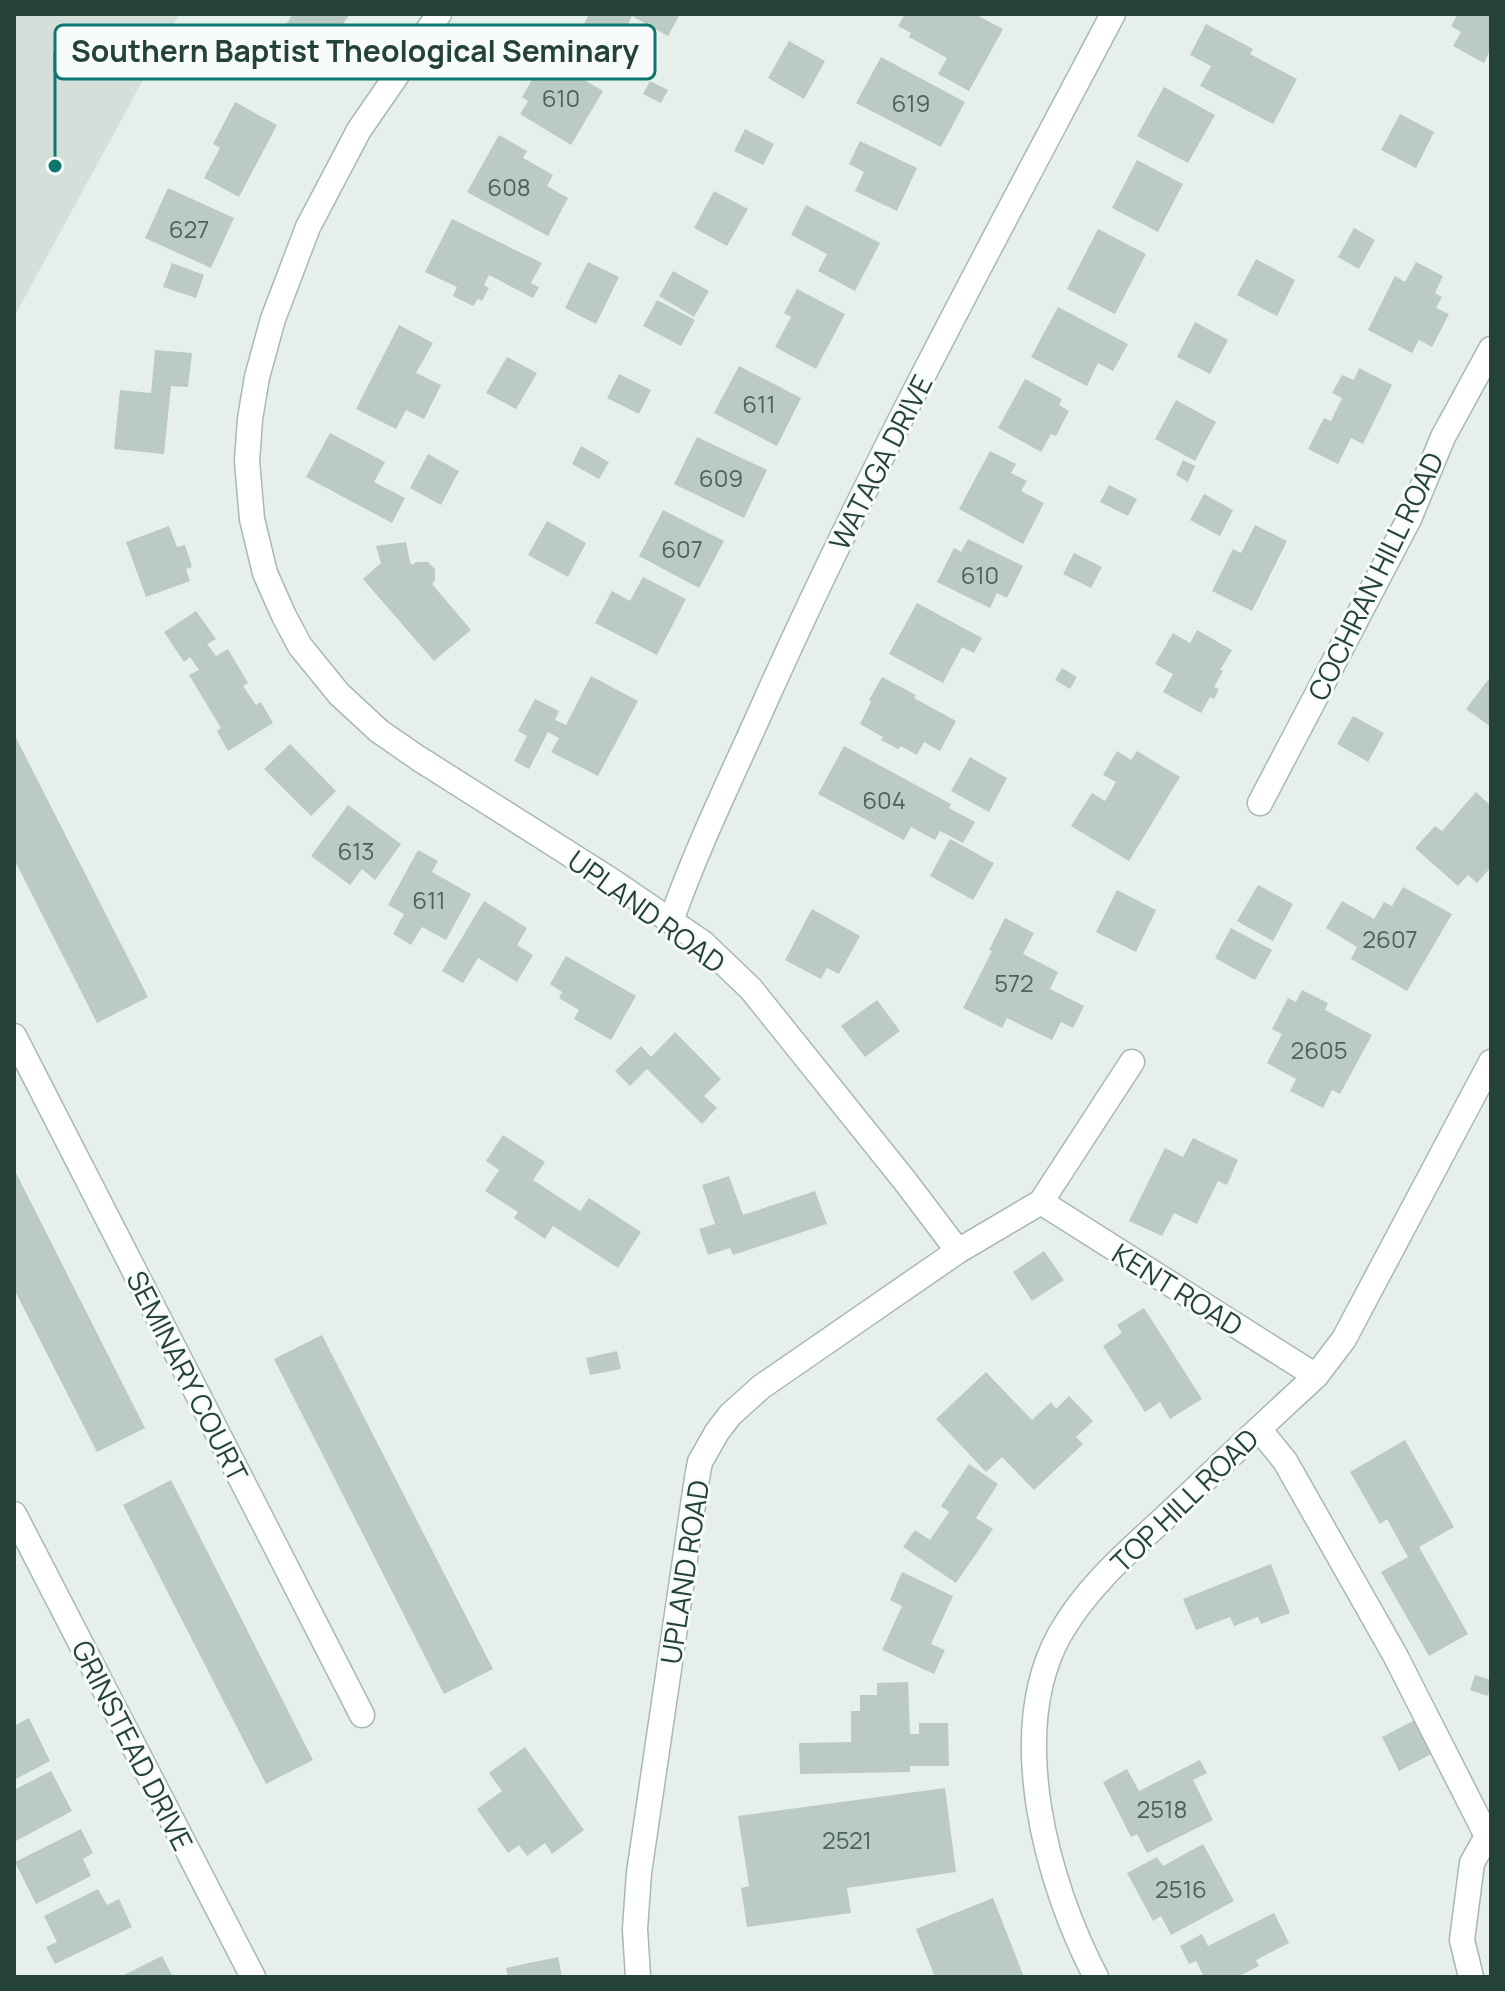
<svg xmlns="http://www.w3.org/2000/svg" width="1505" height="1991" viewBox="0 0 1505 1991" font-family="Manrope,sans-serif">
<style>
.built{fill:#d4dfda}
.building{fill:#bbcac4}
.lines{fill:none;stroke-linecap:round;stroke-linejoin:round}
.minor-casing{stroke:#a8b8b2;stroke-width:27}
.minor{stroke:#fff;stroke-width:24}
.labels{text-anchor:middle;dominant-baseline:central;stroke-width:6;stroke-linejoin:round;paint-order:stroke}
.number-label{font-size:24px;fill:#4a645c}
.street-label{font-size:28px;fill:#24423a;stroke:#f7fbf9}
.leader{fill:none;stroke:#0f766e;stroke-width:3}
.callout-dot{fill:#0f766e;stroke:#f7fbf9;stroke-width:3}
.callout{fill:#f7fbf9;stroke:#0f766e;stroke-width:3}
.callout-label{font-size:30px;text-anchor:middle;font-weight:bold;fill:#24423a}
</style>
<rect width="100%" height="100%" fill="#e6efeb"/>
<path class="built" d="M14,14H179L14,317Z"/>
<path class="building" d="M293,14H350L334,37L328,33L313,55L280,33Z
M589,14H680L668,36L632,16L616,47L582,28Z
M905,14H975L1003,29L969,91L938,74L947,58L909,37L911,33L898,26Z
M1458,14H1491V53L1489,52L1484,63L1453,46L1461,32L1451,26Z
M1206,24L1253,49L1250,54L1297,79L1273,124L1200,86L1211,66L1190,55Z
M789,41L825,61L804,99L768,78Z
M561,48L576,58L569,71L603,91L571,145L520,114L528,101L522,97L546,56L554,60Z
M881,57L965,102L941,147L856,103Z
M650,81L668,90L661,103L643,94Z
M1164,87L1215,115L1188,163L1137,136Z
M235,102L277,125L239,197L204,178L220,148L213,144Z
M1400,114L1434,132L1416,168L1381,150Z
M745,129L774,144L763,165L734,151Z
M499,135L527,151L523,158L553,175L547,186L568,198L548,236L467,192Z
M860,141L917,168L897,211L855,191L864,172L849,164Z
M1137,160L1183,184L1158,232L1112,208Z
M168,188L234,218L211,268L145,238Z
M714,191L748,209L727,246L694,228Z
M806,205L880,243L855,291L818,271L827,254L791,235Z
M452,219L542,263L531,283L539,287L533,298L489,275L484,285L489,288L482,301L478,299L473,306L453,296L457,287L425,272Z
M1354,228L1375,240L1359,269L1338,257Z
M1098,229L1146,254L1115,314L1067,289Z
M1256,259L1295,280L1277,316L1237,295Z
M588,262L619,277L596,324L565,308Z
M1416,262L1443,276L1435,293L1442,297L1436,308L1449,314L1432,347L1419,340L1412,353L1368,330L1395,276L1405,282Z
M172,263L204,275L196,298L163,287Z
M673,271L709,291L694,317L659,296Z
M797,289L845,314L816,369L775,347L791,317L784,313Z
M657,300L695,320L681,346L643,326Z
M1058,307L1128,344L1113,371L1098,363L1087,386L1031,357Z
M1195,322L1228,340L1210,374L1177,357Z
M399,325L433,343L416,373L441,385L424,419L406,410L396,429L356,409Z
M155,350L192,353L188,387L171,386L164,454L114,449L120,390L151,393Z
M507,357L537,373L516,409L486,393Z
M739,366L801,398L777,446L714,413Z
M1359,368L1392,385L1363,444L1351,438L1338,464L1308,449L1324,418L1331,421L1342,398L1332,393L1342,375L1354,380Z
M619,374L651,390L639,414L607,398Z
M1025,379L1062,399L1059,405L1069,411L1056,436L1051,434L1041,452L998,428Z
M1176,400L1216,422L1195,461L1155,439Z
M330,433L385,462L374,482L405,498L392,523L306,477Z
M697,437L767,470L744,518L674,484Z
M581,446L609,462L599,479L572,464Z
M990,451L1016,464L1011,473L1027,481L1021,491L1044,503L1023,544L959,509Z
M428,454L459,471L441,505L410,488Z
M1183,460L1195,466L1188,482L1176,475Z
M1109,485L1137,499L1128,516L1100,502Z
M1204,494L1233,510L1220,536L1190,520Z
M663,510L724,541L699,588L639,556Z
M547,521L586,543L568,577L528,555Z
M1255,525L1287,541L1252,611L1212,591L1233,549L1241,553Z
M169,526L177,547L185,545L192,567L186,569L190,581L146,597L126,542Z
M968,539L1023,566L1007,598L997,593L990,608L937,582L954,548L961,552Z
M406,542L410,562L412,565L416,562H428L435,569V581L432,584L471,630L434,661L363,579L381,563L376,546Z
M1074,553L1102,567L1091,588L1063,574Z
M643,577L686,599L657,655L595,623L612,591L630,601Z
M917,603L982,638L974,653L962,647L943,683L889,654Z
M196,611L216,639L207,644L216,656L228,649L248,683L243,686L256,705L261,702L273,723L228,751L217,731L221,728L189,675L199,670L190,657L184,662L164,632Z
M1197,630L1232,650L1220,670L1223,671L1214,687L1219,689L1214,699L1210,697L1201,713L1163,692L1173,674L1155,664L1173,633L1190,643Z
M1062,668L1077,677L1070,689L1055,680Z
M591,676L638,701L598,776L551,752L559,738L548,732L529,769L514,761L527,736L518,731L535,699L559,711L555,720L566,725Z
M1491,676V727L1466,709Z
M882,677L916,695L914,698L956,721L940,751L924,742L917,755L901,746L898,749L881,740L883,737L860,724L871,702L869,700Z
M1353,716L1384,733L1368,762L1337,744Z
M14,734L148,997L97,1023L14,859Z
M290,744L336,791L311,816L264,769Z
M844,746L951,804L949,808L975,822L963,843L940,831L935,840L911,827L904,840L818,794Z
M1117,751L1131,760L1137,751L1180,777L1129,861L1071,826L1092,793L1105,801L1116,782L1103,775Z
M970,757L1007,778L989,812L951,791Z
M1476,792L1491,806V867L1477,883L1468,875L1458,886L1415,848L1435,826L1442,831Z
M348,805L401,844L375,880L362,869L350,885L311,856Z
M950,839L994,863L973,900L930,876Z
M418,850L438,861L432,872L471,894L446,940L422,927L411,945L393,934L404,914L388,905Z
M1258,885L1293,904L1273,941L1237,921Z
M1403,887L1452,914L1407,991L1351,959L1357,947L1326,928L1342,901L1374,919L1384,902L1392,906Z
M1117,890L1156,910L1136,952L1096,932Z
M484,901L527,928L517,945L533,955L517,982L478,958L463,983L442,971Z
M812,909L860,936L839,974L827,968L821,979L785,960Z
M1005,918L1034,933L1023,954L1058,972L1050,989L1084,1006L1073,1028L1061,1022L1052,1040L1007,1018L1002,1028L963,1008L992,951L989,950Z
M1231,928L1272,950L1255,980L1215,958Z
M566,956L636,996L611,1040L574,1019L579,1010L559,998L562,992L550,984Z
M1302,990L1328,1003L1325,1010L1372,1035L1340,1094L1332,1090L1323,1108L1290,1091L1296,1079L1267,1063L1282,1034L1272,1029L1288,998L1296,1002Z
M877,1000L900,1031L865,1057L841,1026Z
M675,1032L721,1079L704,1096L717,1108L702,1124L647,1069L630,1086L615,1071L641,1046L651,1057Z
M503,1135L545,1162L533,1180L580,1211L589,1198L641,1232L618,1268L553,1226L545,1239L514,1218L518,1212L485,1191L499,1170L486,1161Z
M1193,1138L1238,1160L1227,1185L1218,1181L1197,1224L1174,1213L1162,1236L1129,1221L1165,1148L1183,1157Z
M14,1169L145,1428L97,1452L14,1289Z
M729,1176L743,1215L815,1191L827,1224L733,1255L730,1248L708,1255L699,1229L715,1224L702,1185Z
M1044,1251L1064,1280L1032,1301L1013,1272Z
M1144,1308L1202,1399L1170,1419L1160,1402L1145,1412L1103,1346L1122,1333L1117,1325Z
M322,1335L493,1669L444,1694L274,1359Z
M617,1351L621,1369L590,1375L586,1358Z
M986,1372L1032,1420L1051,1402L1056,1409L1069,1396L1093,1421L1076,1437L1083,1444L1034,1490L1002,1457L986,1472L936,1419Z
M1405,1440L1454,1527L1419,1547L1468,1634L1429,1656L1381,1572L1408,1557L1387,1519L1380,1524L1350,1472Z
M969,1464L998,1484L976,1518L993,1529L956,1583L903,1547L915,1530L930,1540L949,1512L941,1506Z
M171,1480L313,1760L266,1784L123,1505Z
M1271,1564L1290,1613L1261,1624L1258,1617L1234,1626L1230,1617L1196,1630L1183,1599Z
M902,1572L953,1596L931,1644L945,1650L934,1674L882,1650L902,1606L890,1600Z
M1475,1675L1491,1680L1488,1696L1470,1690Z
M908,1682L910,1734H919V1723H948L949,1766H910V1772L800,1774L799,1743L851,1742V1711H860V1695H877V1683Z
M29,1718L50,1761L14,1780V1726Z
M1415,1720L1433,1753L1399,1771L1382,1737Z
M525,1747L584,1830L552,1854L545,1843L527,1856L519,1845L508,1853L477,1809L502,1791L489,1773Z
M1200,1760L1207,1773L1193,1780L1213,1820L1147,1853L1137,1834L1131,1837L1103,1782L1127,1769L1139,1791Z
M51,1771L72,1811L14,1842V1790Z
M945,1788L956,1872L847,1888L851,1913L747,1927L741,1888L749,1886L738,1816Z
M81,1829L93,1853L83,1859L91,1876L36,1904L15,1862Z
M1203,1844L1234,1901L1171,1935L1161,1916L1153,1921L1127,1873L1157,1857L1163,1866Z
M98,1889L107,1905L119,1899L132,1927L55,1964L46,1947L57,1942L44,1916Z
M993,1898L1024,1977H935L916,1929Z
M1274,1913L1289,1943L1256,1960L1259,1966L1237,1977H1204L1196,1961L1189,1964L1180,1946L1202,1934L1208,1946Z
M162,1956L173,1977H120Z
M558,1957L562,1977H508L506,1968Z"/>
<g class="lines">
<defs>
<path id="minor" d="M439,14L359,130L308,227L273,319L257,377L250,419L247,461L252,519L265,573L284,616L300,646L339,694L379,731L418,758L612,881L703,943L751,989L905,1181L958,1251
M1260,803L1409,519L1443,437L1491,349
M671,921C697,847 732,776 764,704C869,469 993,242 1113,14
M14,1036L362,1715
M1041,1202L1316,1376
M1259,1429L1285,1461L1395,1655L1487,1836L1472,1863L1462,1940L1471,1977
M14,1514L253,1977
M638,1977L635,1929L639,1873L697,1478L700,1462L717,1432L730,1415L761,1387L958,1251L1041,1202L1132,1062
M1096,1977C1047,1884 1005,1732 1060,1634C1087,1586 1130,1550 1170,1513C1218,1467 1267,1421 1316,1376L1344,1339L1491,1062"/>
</defs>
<use href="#minor" class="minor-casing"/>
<use href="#minor" class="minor"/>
</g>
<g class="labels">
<g class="number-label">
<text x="561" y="97">610</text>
<text x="911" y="102">619</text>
<text x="509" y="186">608</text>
<text x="189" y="228">627</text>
<text x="759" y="403">611</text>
<text x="721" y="477">609</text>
<text x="682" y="548">607</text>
<text x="980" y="574">610</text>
<text x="884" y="799">604</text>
<text x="356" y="850">613</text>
<text x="429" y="899">611</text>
<text x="1390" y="938">2607</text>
<text x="1014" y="982">572</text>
<text x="1319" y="1049">2605</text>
<text x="1162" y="1808">2518</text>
<text x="847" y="1839">2521</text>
<text x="1181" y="1888">2516</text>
</g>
<g class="street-label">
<text transform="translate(880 462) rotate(-63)">WATAGA DRIVE</text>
<text transform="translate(1375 576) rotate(-64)">COCHRAN HILL ROAD</text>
<text transform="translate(647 911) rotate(36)">UPLAND ROAD</text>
<text transform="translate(1178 1289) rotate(32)">KENT ROAD</text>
<text transform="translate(188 1376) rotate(63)">SEMINARY COURT</text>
<text transform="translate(1184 1500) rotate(-44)">TOP HILL ROAD</text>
<text transform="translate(684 1572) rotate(-81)">UPLAND ROAD</text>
<text transform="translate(133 1745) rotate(63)">GRINSTEAD DRIVE</text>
</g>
</g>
<path class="leader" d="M55 166L55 52"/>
<circle class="callout-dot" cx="55" cy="166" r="8"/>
<rect class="callout" x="55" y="25" width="600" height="54" rx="8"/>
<g class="callout-label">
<text x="355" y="62">Southern Baptist Theological Seminary</text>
</g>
<rect width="1505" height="1991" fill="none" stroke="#24423a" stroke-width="32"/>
</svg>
